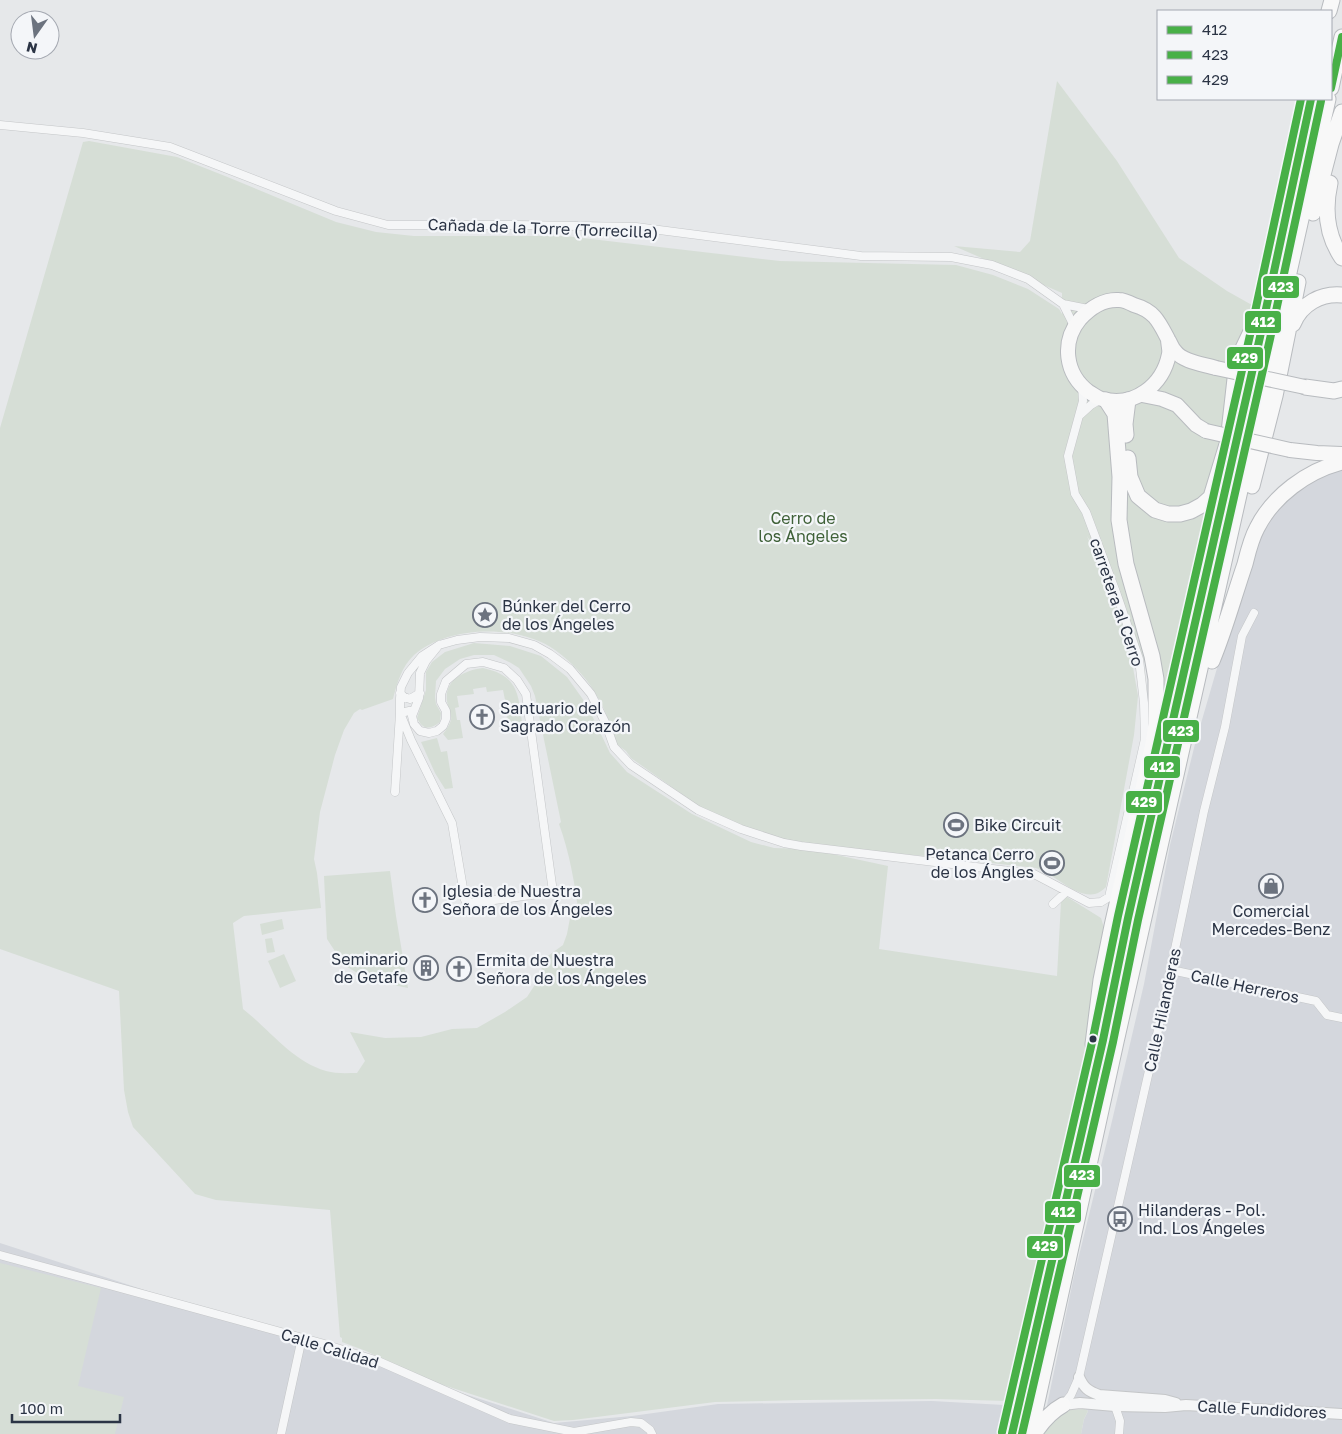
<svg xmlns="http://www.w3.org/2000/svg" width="1342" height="1434" viewBox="0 0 1342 1434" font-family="'Golos Text',sans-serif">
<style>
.built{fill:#d4d7dd}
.green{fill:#d6ded6}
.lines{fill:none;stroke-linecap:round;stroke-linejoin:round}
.minor-casing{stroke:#c4c6c8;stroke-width:9}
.tertiary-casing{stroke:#c4c6c8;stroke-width:12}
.trunk-casing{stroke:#b8bbbf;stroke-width:16}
.motorway-casing{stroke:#b8bbbf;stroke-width:17}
.minor{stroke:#f5f6f7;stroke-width:8}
.tertiary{stroke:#f5f6f7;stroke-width:10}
.trunk{stroke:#f8f8f8;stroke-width:14}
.motorway{stroke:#f8f8f8;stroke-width:15}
.trunk-bridge-casing{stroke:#b8bbbf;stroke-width:16;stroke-linecap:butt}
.trunk-bridge{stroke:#f8f8f8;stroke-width:14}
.bus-1-casing{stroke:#f4f6f9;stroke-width:11}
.bus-2-casing{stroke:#f4f6f9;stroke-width:11}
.bus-3-casing{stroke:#f4f6f9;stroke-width:11}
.bus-1{stroke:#48b047;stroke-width:8}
.bus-2{stroke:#48b047;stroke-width:8}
.bus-3{stroke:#48b047;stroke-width:8}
.bus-dot{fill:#2b3445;stroke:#f4f6f9;stroke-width:2}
.labels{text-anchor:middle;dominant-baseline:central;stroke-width:4.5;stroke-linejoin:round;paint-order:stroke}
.street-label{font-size:16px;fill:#2b3445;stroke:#f4f6f9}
.park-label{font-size:16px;fill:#3f6138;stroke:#f4f6f9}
.poi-label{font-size:16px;fill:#2b3445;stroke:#f4f6f9;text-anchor:start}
.line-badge{stroke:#f4f6f9;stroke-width:2}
.badge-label{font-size:14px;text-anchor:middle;font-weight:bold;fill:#fff}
</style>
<rect width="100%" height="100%" fill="#e6e8ea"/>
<path class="built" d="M1342,469V1434H1081L1084,1419L1088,1411L1085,1409L1046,1410L1074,1276L1112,1121L1144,984L1170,845L1195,744L1233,613L1257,543L1272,514L1303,483Z
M0,1243L554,1423L632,1416L718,1404L932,1401L1004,1405L998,1434H0Z"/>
<path class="green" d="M1057,81L1117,161L1179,258L1227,291L1252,305L1164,716L1119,590L1087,536L1128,639L1138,696L1134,735L1106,887C1103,890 1099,893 1095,894C1075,898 1055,874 1036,868L937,857L801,846L751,830L700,807L631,758L626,751L616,744C606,704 588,674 555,650C519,624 448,625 414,655C402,666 397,683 393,699L362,710L360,709L354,713L344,730L335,755L320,812L314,859L317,873L321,908L244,916L233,923L243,1009C270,1030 292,1061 326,1071C336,1074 348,1073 357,1073L365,1061L350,1032L385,1038L421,1037L452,1029L477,1028L505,1012L527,997L538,980L545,958L563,945L567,934L570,918L579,916C575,885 570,854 559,824L561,822L535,696L531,686L519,668L511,663L494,655H474L460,659L445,669L436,681L435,697L436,704L441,713L440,722C429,730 423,730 417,718L426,690V672L432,662L445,652L474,643L510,646L541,656L567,677L587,705L610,753L627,772L692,814L751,842L774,848L809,849L888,866L879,949L1057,976L1061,902L1064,895L1101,918L1105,931L1077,1120L1008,1401L936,1399L804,1400L715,1402L573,1420L554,1421L428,1380L409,1372L366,1351L342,1342V1338L340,1337L330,1210L216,1200L195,1194L133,1127L128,1112L124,1090L119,991L0,949V428L83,142L89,141L177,157L225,176L336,222L376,232L414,236H565L780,261L956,265L993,275L1028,289L1059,309L1062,314V293L954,246L1020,252L1030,241Z
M483,668C521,676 518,697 523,729L509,731L507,714H510L508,700H505L503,690L487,692L486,687L473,689L474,694L457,696L459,707L455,708L457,720H460L463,738L448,740L443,734C446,730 449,726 451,720C452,713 448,708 447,701C444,680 465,670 483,668Z
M437,738L441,752L447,751L453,788L445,789L435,773L421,742Z
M390,871L396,916L408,988L369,980L344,965L327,939L324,876Z
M282,919L284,929L262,935L260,924Z
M272,938L275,952L267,953L265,939Z
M284,954L296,981L280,988L268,961Z
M0,1263L101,1288L78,1386L124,1397L115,1434H0Z
M1085,1409L1088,1411L1084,1419L1081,1434H1041L1043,1426L1065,1410Z"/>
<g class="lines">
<defs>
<path id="minor" d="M0,125L83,133L170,147L336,211L388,225H517L636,227L861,256L951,257L992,265L1028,279L1063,304L1088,309
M1063,304L1074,326
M1080,415L1091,405L1101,399
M439,645L457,640L480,637L509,638L534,645L550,654L570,669L591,694L605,722L614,747L631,765L698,810L741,829L784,843L801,846L1034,874L1089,903L1101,902L1109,897L1145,739L1144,703L1139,659L1117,595L1086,512L1075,494L1068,456L1083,401L1082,386
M439,645L426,661L420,673L419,698L412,716L414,724L420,731L429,733L437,731L443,726L446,719V711L441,702V694L446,681L466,664L483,662L504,668L517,680L526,694L553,892L472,903L465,900L452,823L411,740L400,713V698L401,687L408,673L422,656Z
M400,693L404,697L410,699L420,693
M395,792L400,713L414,710
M1053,904L1066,892
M1171,970L1316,1001L1327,1015L1342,1018
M0,1255L321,1343L378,1361L510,1419L574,1432L631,1422L641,1423L650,1430L652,1434
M1063,1405L1071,1395L1079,1377L1154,1049L1204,811L1225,727L1242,636L1254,613
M1115,1406L1120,1421L1119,1434
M281,1434L302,1338"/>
<path id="tertiary" d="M1079,1377C1084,1388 1088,1391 1099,1395L1165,1400L1176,1403
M1063,1405L1080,1403L1115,1406L1165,1407L1186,1405L1342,1414"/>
<path id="trunk" d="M1168,339C1168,344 1170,350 1169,354C1163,385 1134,408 1102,399C1097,398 1093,394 1089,392C1065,374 1061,342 1080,319C1090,308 1104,299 1119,300C1124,300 1130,303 1134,305C1155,311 1159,322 1169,341C1171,344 1172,348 1175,351C1183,362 1203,364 1216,368
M1142,395L1162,399L1177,405L1196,425L1206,431
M1290,450L1317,453L1342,454"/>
<path id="motorway" d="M1329,11L1332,0
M1331,88L1342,37
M1330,183C1324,210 1327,236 1342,258
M1313,213L1331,144L1342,112
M1293,324C1301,304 1321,293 1342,295
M1305,387L1334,391L1342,389
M1126,435L1125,424L1128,400
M1128,458L1130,477L1138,496L1155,510L1168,514H1180L1191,511L1202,505L1211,497L1228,441L1237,361L1257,319L1258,313
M1252,486L1275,396L1298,282
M1212,661C1225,630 1234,596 1245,564C1248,552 1251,539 1257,528C1273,496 1307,471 1342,462
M1093,1044L1101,980L1112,926L1153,744L1156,724V679L1152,656L1126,564L1119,520L1120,477L1115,414L1106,400
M1012,1434L1103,1040L1128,918L1260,337L1311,99
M1030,1434L1116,1042L1328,99
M1034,1434C1042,1422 1050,1412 1063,1405"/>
</defs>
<use href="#minor" class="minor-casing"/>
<use href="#tertiary" class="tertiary-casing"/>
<use href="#trunk" class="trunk-casing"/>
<use href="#motorway" class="motorway-casing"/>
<use href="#minor" class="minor"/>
<use href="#tertiary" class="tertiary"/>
<use href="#trunk" class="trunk"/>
<use href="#motorway" class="motorway"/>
<defs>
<path id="trunk-bridge" d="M1216,368L1305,387
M1206,431L1290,450"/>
</defs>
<use href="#trunk-bridge" class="trunk-bridge-casing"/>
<use href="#trunk-bridge" class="trunk-bridge"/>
<defs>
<path id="bus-1" d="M1331,88L1342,37
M1012,1434L1103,1040L1128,918L1260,337L1311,99"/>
<path id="bus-2" d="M1022,1434L1113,1042L1138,920L1270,339L1321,101"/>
<path id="bus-3" d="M1002,1432L1093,1038L1118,916L1250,335L1301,99"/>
</defs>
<use href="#bus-1" class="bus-1-casing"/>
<use href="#bus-2" class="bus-2-casing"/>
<use href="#bus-3" class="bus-3-casing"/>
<use href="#bus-1" class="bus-1"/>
<use href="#bus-2" class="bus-2"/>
<use href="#bus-3" class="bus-3"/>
</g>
<defs>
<symbol id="sight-ring" viewBox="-11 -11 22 22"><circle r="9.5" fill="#f4f6f9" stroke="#6c737f" stroke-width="1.5"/><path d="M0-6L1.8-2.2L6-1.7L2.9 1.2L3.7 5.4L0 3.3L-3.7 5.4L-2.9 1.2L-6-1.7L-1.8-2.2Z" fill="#6c737f"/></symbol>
<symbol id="church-ring" viewBox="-11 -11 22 22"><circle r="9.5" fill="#f4f6f9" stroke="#6c737f" stroke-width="1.5"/><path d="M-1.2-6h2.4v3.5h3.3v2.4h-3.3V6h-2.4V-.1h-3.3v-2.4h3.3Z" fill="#6c737f"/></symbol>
<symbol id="stadium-ring" viewBox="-11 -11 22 22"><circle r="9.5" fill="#f4f6f9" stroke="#6c737f" stroke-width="1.5"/><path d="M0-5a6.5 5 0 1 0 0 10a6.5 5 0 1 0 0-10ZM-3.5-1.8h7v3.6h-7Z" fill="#6c737f"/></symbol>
<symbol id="shop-ring" viewBox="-11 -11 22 22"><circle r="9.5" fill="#f4f6f9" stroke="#6c737f" stroke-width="1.5"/><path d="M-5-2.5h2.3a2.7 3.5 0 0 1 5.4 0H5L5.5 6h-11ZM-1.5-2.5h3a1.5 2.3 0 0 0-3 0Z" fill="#6c737f"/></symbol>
<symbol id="building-ring" viewBox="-11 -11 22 22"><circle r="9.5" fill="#f4f6f9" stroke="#6c737f" stroke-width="1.5"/><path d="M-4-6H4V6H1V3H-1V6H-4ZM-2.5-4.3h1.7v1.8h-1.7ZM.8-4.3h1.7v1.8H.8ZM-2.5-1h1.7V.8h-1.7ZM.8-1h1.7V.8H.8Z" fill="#6c737f"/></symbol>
<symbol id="bus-ring" viewBox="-11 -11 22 22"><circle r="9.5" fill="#f4f6f9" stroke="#6c737f" stroke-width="1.5"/><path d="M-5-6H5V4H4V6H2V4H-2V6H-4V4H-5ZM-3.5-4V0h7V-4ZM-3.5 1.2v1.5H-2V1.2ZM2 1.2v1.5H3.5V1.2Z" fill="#6c737f"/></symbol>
</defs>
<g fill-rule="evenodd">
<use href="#sight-ring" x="471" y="601" width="28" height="28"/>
<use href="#church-ring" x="468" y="703" width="28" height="28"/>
<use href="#stadium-ring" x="942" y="811" width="28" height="28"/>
<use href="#stadium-ring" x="1038" y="849" width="28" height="28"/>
<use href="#shop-ring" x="1257" y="872" width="28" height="28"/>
<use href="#church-ring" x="411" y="886" width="28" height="28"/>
<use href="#building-ring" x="412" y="954" width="28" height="28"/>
<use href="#church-ring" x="445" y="955" width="28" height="28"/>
<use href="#bus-ring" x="1106" y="1205" width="28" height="28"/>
</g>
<circle class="bus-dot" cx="1093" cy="1039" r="4.5"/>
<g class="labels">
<g class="street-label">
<text transform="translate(543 228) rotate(2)">Cañada de la Torre (Torrecilla)</text>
<text transform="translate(1117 602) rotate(71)">carretera al Cerro</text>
<text transform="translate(1245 986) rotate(12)">Calle Herreros</text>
<text transform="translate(1162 1010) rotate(-78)">Calle Hilanderas</text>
<text transform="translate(330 1348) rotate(17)">Calle Calidad</text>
<text transform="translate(1262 1409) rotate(3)">Calle Fundidores</text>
</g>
<g class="park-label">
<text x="803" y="518">Cerro de<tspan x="803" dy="18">los Ángeles</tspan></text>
</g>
<g class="poi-label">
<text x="502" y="606">Búnker del Cerro<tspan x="502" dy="18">de los Ángeles</tspan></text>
<text x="500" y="708">Santuario del<tspan x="500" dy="18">Sagrado Corazón</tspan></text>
<text x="974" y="825">Bike Circuit</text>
<text x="1034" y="854" text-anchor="end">Petanca Cerro<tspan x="1034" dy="18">de los Ángles</tspan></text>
<text x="442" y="891">Iglesia de Nuestra<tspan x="442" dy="18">Señora de los Ángeles</tspan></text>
<text x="1271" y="911" text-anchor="middle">Comercial<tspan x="1271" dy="18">Mercedes-Benz</tspan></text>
<text x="408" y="959" text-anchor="end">Seminario<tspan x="408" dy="18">de Getafe</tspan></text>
<text x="476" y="960">Ermita de Nuestra<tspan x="476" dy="18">Señora de los Ángeles</tspan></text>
<text x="1138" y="1210">Hilanderas - Pol.<tspan x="1138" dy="18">Ind. Los Ángeles</tspan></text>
</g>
</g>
<g class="line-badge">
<rect x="1262" y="275" width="38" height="24" rx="5" fill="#48b047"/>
<rect x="1244" y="310" width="38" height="24" rx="5" fill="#48b047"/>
<rect x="1226" y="346" width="38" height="24" rx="5" fill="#48b047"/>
<rect x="1162" y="719" width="38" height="24" rx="5" fill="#48b047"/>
<rect x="1143" y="755" width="38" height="24" rx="5" fill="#48b047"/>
<rect x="1125" y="790" width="38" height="24" rx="5" fill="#48b047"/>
<rect x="1063" y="1164" width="38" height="24" rx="5" fill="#48b047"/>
<rect x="1044" y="1200" width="38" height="24" rx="5" fill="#48b047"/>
<rect x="1026" y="1235" width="38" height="24" rx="5" fill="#48b047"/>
</g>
<g class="badge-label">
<text x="1281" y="292">423</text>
<text x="1263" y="327">412</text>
<text x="1245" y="363">429</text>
<text x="1181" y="736">423</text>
<text x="1162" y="772">412</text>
<text x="1144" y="807">429</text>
<text x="1082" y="1180">423</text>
<text x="1063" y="1217">412</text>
<text x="1045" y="1251">429</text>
</g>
<rect x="1157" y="10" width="175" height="90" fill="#f4f6f9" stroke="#a4a8b1"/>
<rect x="1167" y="26" width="25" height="8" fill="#48b047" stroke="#a4a8b1"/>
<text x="1202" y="35" font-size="15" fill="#2b3445">412</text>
<rect x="1167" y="51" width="25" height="8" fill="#48b047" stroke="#a4a8b1"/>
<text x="1202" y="60" font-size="15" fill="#2b3445">423</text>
<rect x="1167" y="76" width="25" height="8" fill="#48b047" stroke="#a4a8b1"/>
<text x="1202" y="85" font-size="15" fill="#2b3445">429</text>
<g transform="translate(35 35) rotate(194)"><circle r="24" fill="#f4f6f9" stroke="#a4a8b1"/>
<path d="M0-4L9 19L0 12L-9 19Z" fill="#6c737f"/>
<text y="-8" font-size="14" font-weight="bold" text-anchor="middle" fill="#2b3445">N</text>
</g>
<path d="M12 1414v8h108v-8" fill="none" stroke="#2b3445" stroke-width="2.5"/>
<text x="20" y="1414" font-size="15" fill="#2b3445" stroke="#f4f6f9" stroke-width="4" paint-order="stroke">100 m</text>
</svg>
